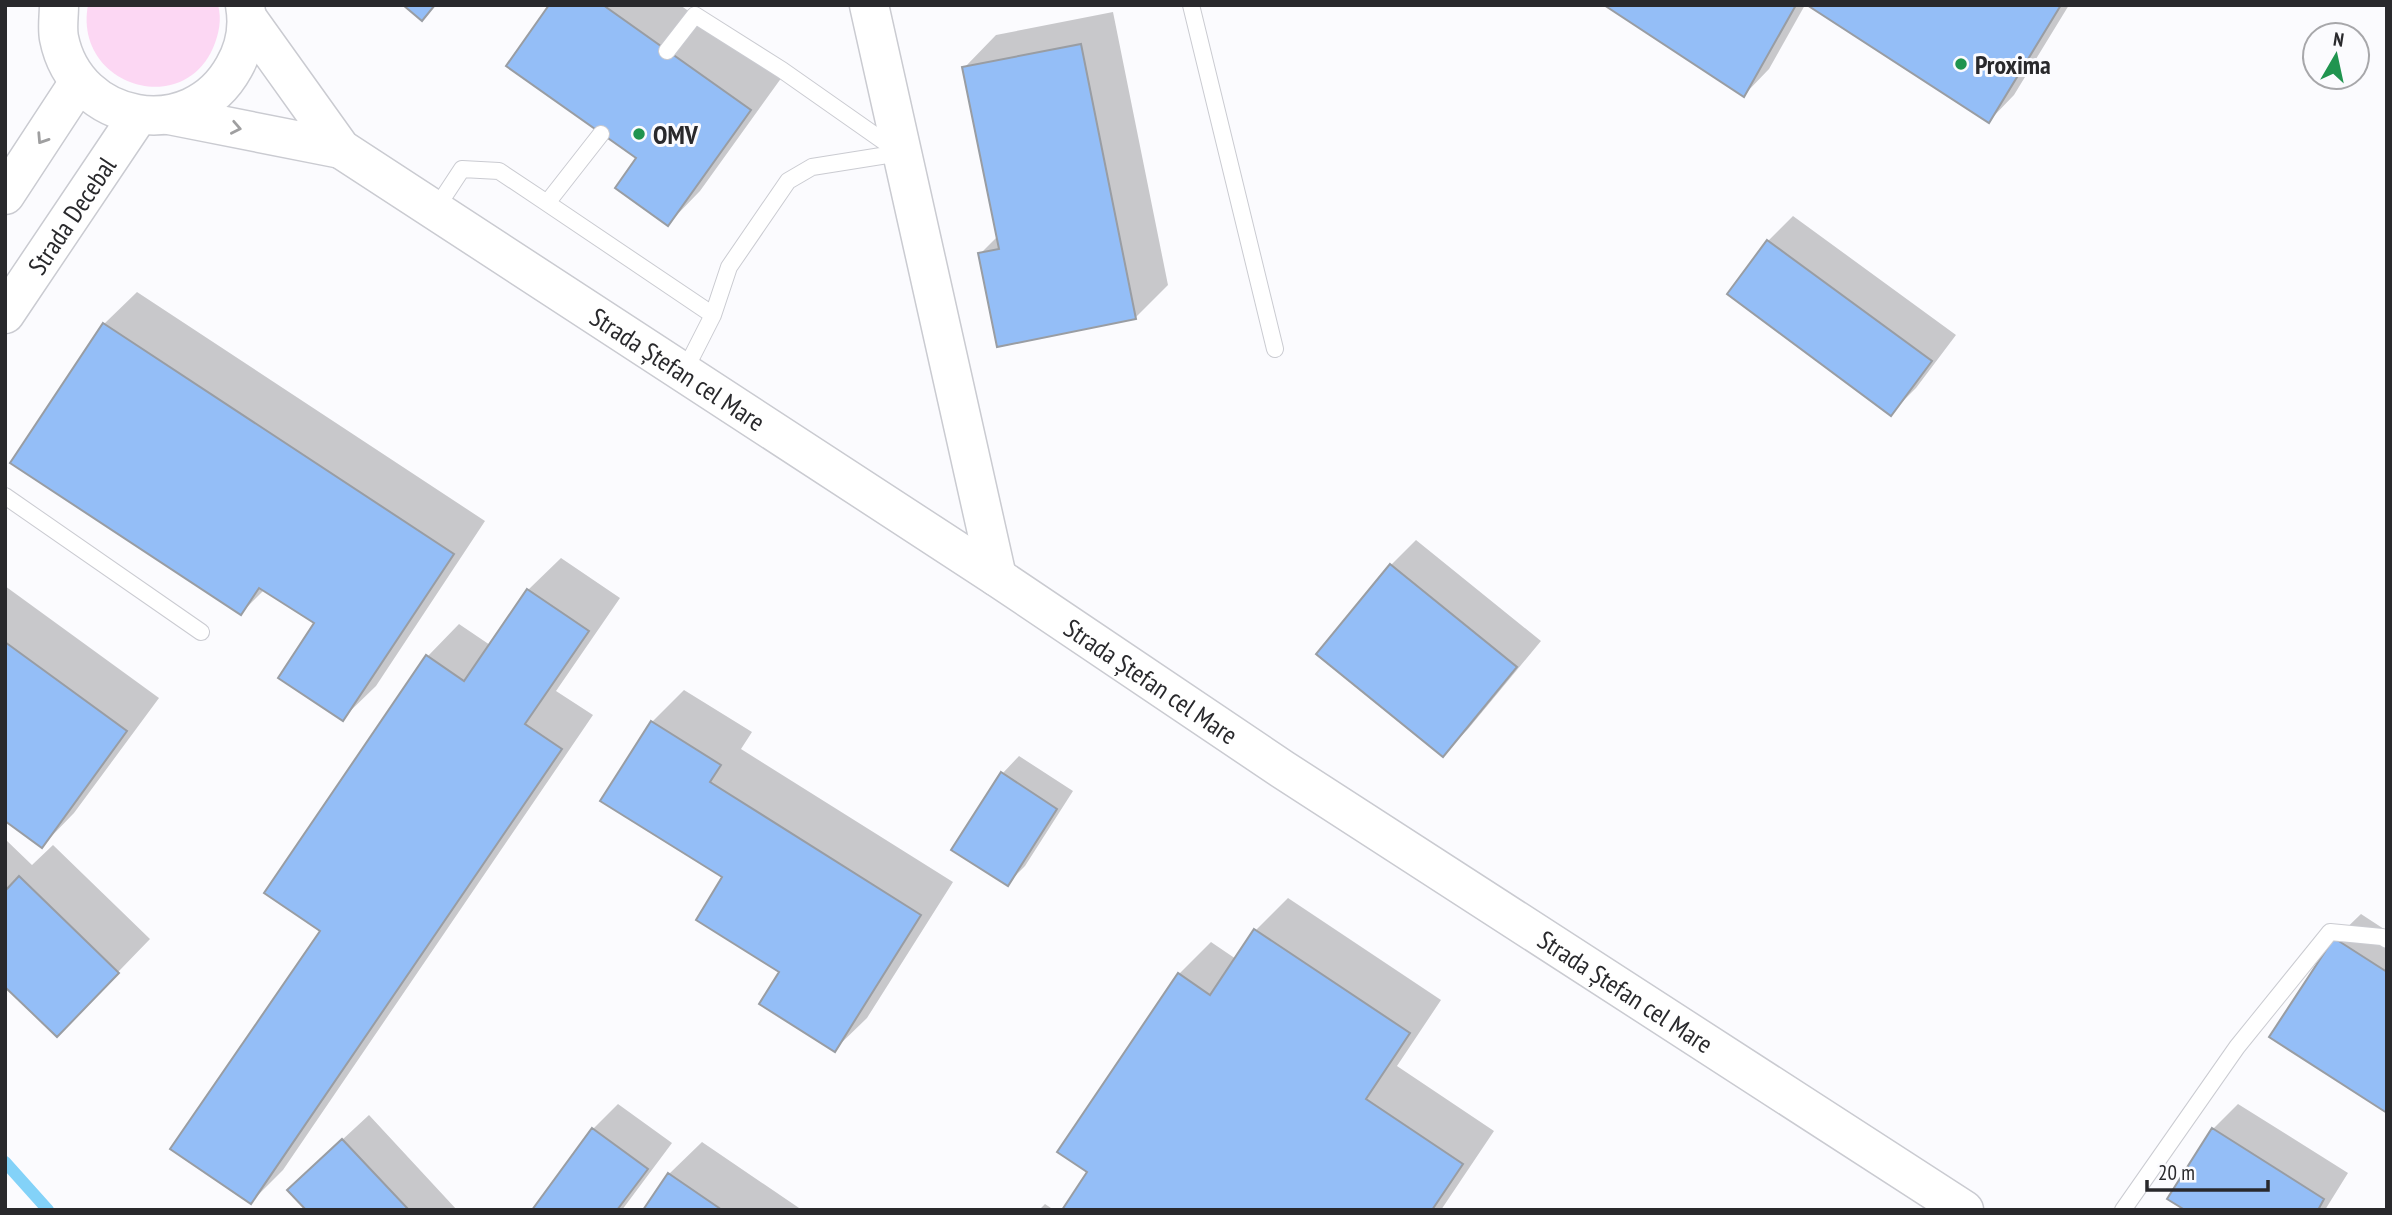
<svg xmlns="http://www.w3.org/2000/svg" width="2392" height="1215" viewBox="0 0 2392 1215" font-family="'PT Sans Narrow',sans-serif">
<style>
.green{fill:#fcd7f3}
.shadow{fill:#0003}
.lines{fill:none;stroke-linecap:round;stroke-linejoin:round}
.stream{stroke:#83d2f8;stroke-width:12}
.building{fill:#94bef7;stroke:#999da3;stroke-width:2}
.service-casing{stroke:#cacbd1;stroke-width:18}
.tertiary-casing{stroke:#cacbd1;stroke-width:41}
.secondary-casing{stroke:#cacbd1;stroke-width:41}
.primary-casing{stroke:#cacbd1;stroke-width:41}
.service{stroke:#fff;stroke-width:16}
.tertiary{stroke:#fff;stroke-width:38}
.secondary{stroke:#fff;stroke-width:38}
.primary{stroke:#fff;stroke-width:38}
.oneway{stroke:#9f9fa0}
.poi-dot{fill:#20944f;stroke:#fbfbfe;stroke-width:2.5}
.labels{text-anchor:middle;dominant-baseline:central;stroke-width:6;stroke-linejoin:round;paint-order:stroke}
.poi-label{font-size:26px;font-weight:bold;fill:#29292c;stroke:#fbfbfe;text-anchor:start}
.street-label{font-size:26px;fill:#29292c;stroke:#fbfbfe}
</style>
<rect width="100%" height="100%" fill="#fbfbfe"/>
<path class="green" d="M88,5H218C222,19 219,34 213,48C181,120 73,84 88,5Z"/>
<path class="shadow" d="M551,5H680L782,77L700,191L668,224L638,158Z
M1607,5H1805L1769,69L1744,95Z
M1810,5H2069L2014,95L1989,121Z
M1113,12L1168,285L1136,317L980,254L998,236L964,68L996,35Z
M1793,216L1956,335L1916,388L1891,413L1768,241Z
M137,292L485,521L376,686L343,718L316,623L265,589L241,613L104,324Z
M1416,540L1541,641L1468,729L1443,754L1319,654L1391,565Z
M561,558L620,598L556,691L593,715L283,1170L251,1202L322,930L427,657L459,624L490,645L528,590Z
M5,586L159,698L74,813L42,846L5,819Z
M684,690L752,732L741,749L953,882L867,1018L834,1050L782,971L725,877L652,722Z
M1019,756L1073,791L1025,866L1007,884L1002,774Z
M5,839L32,865L53,845L150,939L89,1002L5,985Z
M1288,898L1441,1000L1397,1066L1494,1131L1441,1210H1064L1090,1172L1179,974L1211,942L1236,959L1256,930Z
M2361,914L2387,931V1111L2335,939Z
M618,1104L672,1143L622,1210H534L593,1129Z
M2238,1104L2348,1173L2325,1210H2188L2213,1129Z
M369,1115L457,1210H308L315,1165Z
M702,1142L802,1210H645L669,1174Z
M1045,1204L1054,1210H1039Z"/>
<g class="lines">
<path class="stream" d="M5,1162L48,1210"/>
</g>
<path class="building" d="M403,5H435L422,21Z
M549,5H603L751,110L668,226L615,188L636,158L506,66Z
M1604,5H1796L1744,97Z
M1807,5H2061L1989,123Z
M1081,44L1136,319L997,347L978,253L999,249L962,67Z
M1767,240L1932,361L1891,416L1727,294Z
M103,323L454,554L343,721L278,678L314,623L259,588L241,615L10,463Z
M1390,564L1517,667L1443,757L1316,654Z
M527,589L589,631L525,724L562,749L251,1204L170,1149L320,931L264,893L426,655L464,681Z
M5,642L127,731L42,848L5,821Z
M651,721L721,765L710,782L921,915L835,1052L759,1004L779,972L696,920L722,877L600,801Z
M1001,772L1057,809L1008,886L951,850Z
M19,876L119,973L57,1037L5,987V891Z
M1254,929L1410,1033L1366,1099L1463,1164L1432,1210H1062L1087,1172L1057,1152L1178,973L1210,995Z
M2334,938L2387,972V1113L2269,1037Z
M592,1128L648,1169L617,1210H532Z
M2212,1128L2324,1199L2318,1210H2185L2167,1199Z
M342,1139L409,1210H306L287,1190Z
M668,1173L722,1210H643Z"/>
<g class="lines">
<defs>
<path id="service" d="M1191,5L1275,349
M667,51L695,15L782,70L896,150
M547,203L713,315
M435,210L462,169L499,171L547,203L601,134
M684,372L713,315L729,267L788,181L812,167L900,153
M5,496L201,632
M2123,1210L2237,1047L2330,932L2382,937L2387,940"/>
<path id="tertiary" d="M869,5L997,577"/>
<g id="secondary">
<path d="M5,195L79,82"/>
<path id="s1" d="M5,314L138,116"/>
</g>
<g id="primary">
<path d="M59,5C59,16 57,28 59,38C76,124 191,145 234,67C245,48 249,27 245,5"/>
<path id="s2" d="M248,19L341,149L997,577L1282,769L1964,1210"/>
<path d="M169,115L341,149"/>
</g>
</defs>
<use href="#service" class="service-casing"/>
<use href="#tertiary" class="tertiary-casing"/>
<use href="#secondary" class="secondary-casing"/>
<use href="#primary" class="primary-casing"/>
<use href="#service" class="service"/>
<use href="#tertiary" class="tertiary"/>
<use href="#secondary" class="secondary"/>
<use href="#primary" class="primary"/>
</g>
<defs><path id="oneway-chevron" d="M-2-3.5L2.5 0L-2 3.5" fill="none" stroke-width="1.6" stroke-linecap="round" stroke-linejoin="round" transform="scale(1.75)"/></defs>
<g class="oneway">
<use href="#oneway-chevron" transform="translate(236 128) rotate(11)"/>
<use href="#oneway-chevron" transform="translate(42 139) rotate(123)"/>
</g>
<g class="poi-dot">
<circle cx="1961" cy="64" r="7"/>
<circle cx="639" cy="134" r="7"/>
</g>
<g class="labels">
<g class="poi-label">
<text x="1975" y="64">Proxima</text>
<text x="653" y="134">OMV</text>
</g>
<g class="street-label">
<text stroke="none"><textPath href="#s1" startOffset="119">Strada Decebal</textPath></text>
<text stroke="none"><textPath href="#s2" startOffset="562">Strada Ștefan cel Mare</textPath></text>
<text stroke="none"><textPath href="#s2" startOffset="1129">Strada Ștefan cel Mare</textPath></text>
<text stroke="none"><textPath href="#s2" startOffset="1696">Strada Ștefan cel Mare</textPath></text>
</g>
</g>
<rect width="2392" height="1215" fill="none" stroke="#29292c" stroke-width="14"/>
<g transform="translate(2336 56) rotate(9)"><circle r="33" fill="#fbfbfe" stroke="#a7a7aa" stroke-width="2"/>
<path d="M0-5L12 26L0 18L-12 26Z" fill="#20944f"/>
<text y="-10" font-size="19" font-weight="bold" text-anchor="middle" fill="#29292c">N</text>
</g>
<path d="M2147 1180v10h121v-10" fill="none" stroke="#29292c" stroke-width="3.5"/>
<text x="2158" y="1180" font-size="21" fill="#29292c" stroke="#fbfbfe" stroke-width="5" paint-order="stroke">20 m</text>
</svg>
